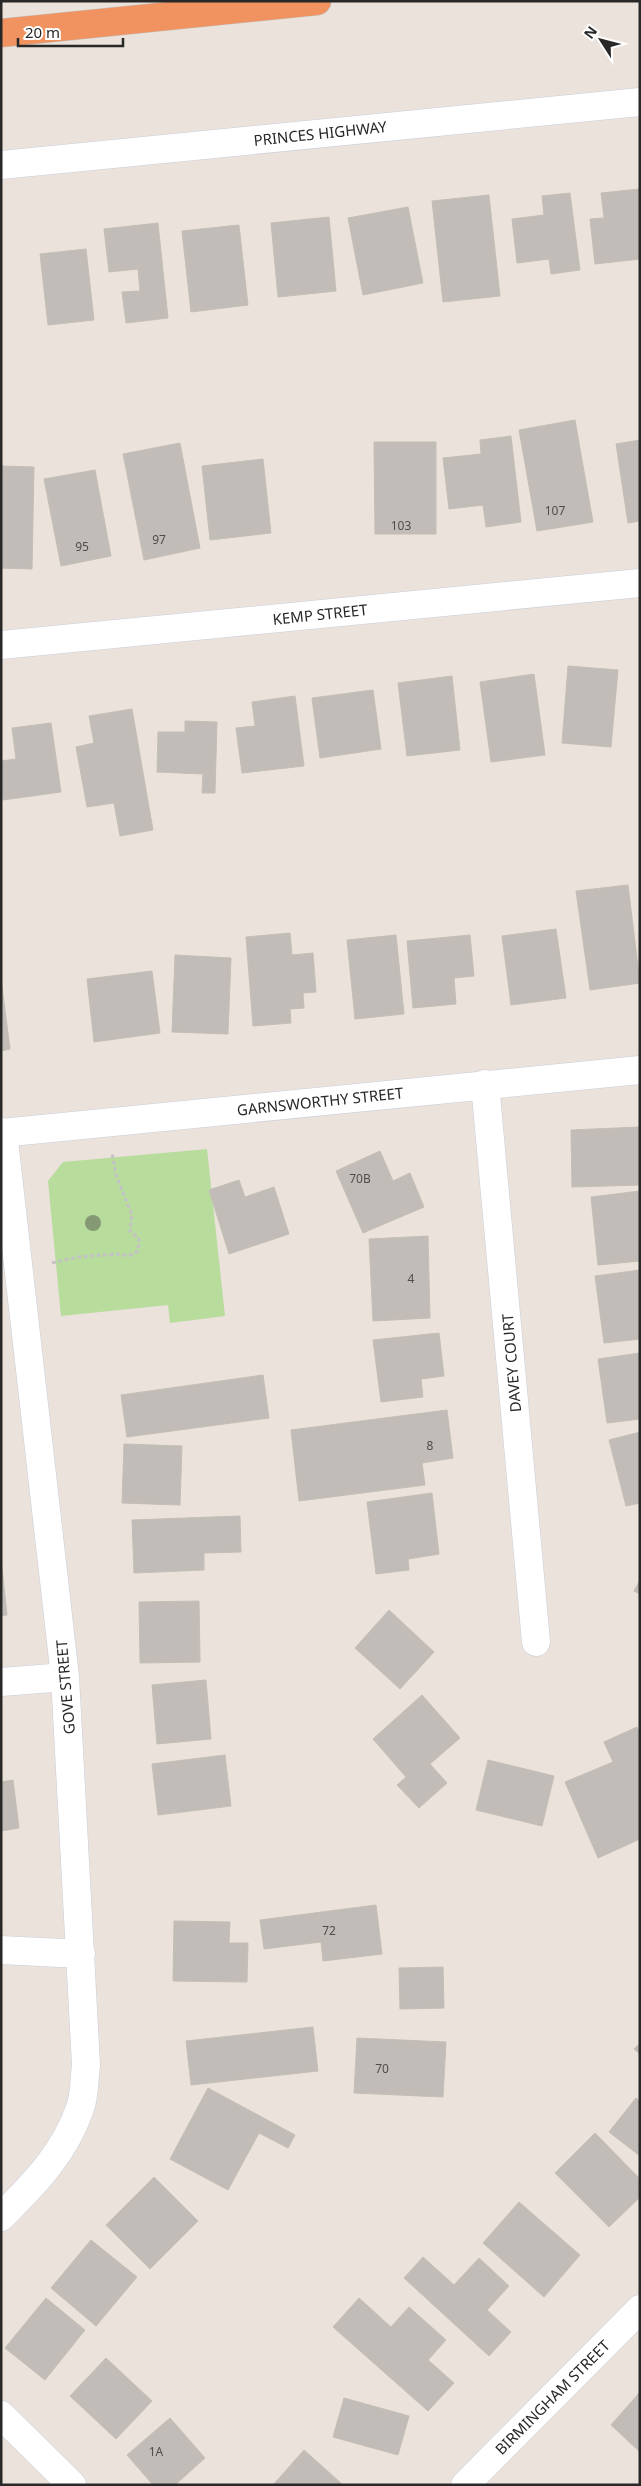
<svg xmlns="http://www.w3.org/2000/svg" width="641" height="2486" viewBox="0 0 641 2486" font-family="'Noto Sans',sans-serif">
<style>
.green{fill:#b7dc9c}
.building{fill:#c2bcb8;stroke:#c4beb5}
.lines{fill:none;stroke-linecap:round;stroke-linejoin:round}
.street-casing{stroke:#caced9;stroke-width:29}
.highway-casing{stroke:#c3c3c3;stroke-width:29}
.path{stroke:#c3c3c3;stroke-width:3;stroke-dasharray:4 2.5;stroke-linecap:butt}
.street{stroke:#fff;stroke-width:28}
.highway{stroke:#f09360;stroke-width:28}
.tree{fill:#849974}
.labels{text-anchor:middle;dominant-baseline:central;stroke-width:4;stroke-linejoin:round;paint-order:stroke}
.number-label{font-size:12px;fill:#4e4d4c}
.street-label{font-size:15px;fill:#282828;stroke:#fff}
</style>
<rect width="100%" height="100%" fill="#eae2db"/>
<path class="green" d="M207,1149L225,1316L170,1323L168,1305L61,1316L48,1181L63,1162Z"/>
<path class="building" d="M640,189V259L595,264L590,219L604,218L601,193Z
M570,193L580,270L551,274L549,259L517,263L512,219L544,215L542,196Z
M489,195L500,296L443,302L432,201Z
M408,207L423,283L363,295L348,218Z
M329,217L336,291L278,297L271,223Z
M158,223L168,318L126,323L122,292L140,291L138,269L109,272L104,229Z
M239,225L248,305L191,312L182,231Z
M86,249L94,320L48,325L40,254Z
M575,420L593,522L537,531L519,430Z
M511,436L521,522L486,527L483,505L449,509L443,458L481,454L480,440Z
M640,440V521L628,523L616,444Z
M374,442H436V534H375Z
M180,443L200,548L144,560L123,454Z
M263,459L271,533L210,540L202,466Z
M1,466L34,467L32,569L1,568Z
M95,470L111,556L61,566L44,479Z
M568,666L618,670L611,747L562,743Z
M534,674L545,755L491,762L480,682Z
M452,676L460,750L407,756L398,683Z
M373,690L381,749L320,758L312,698Z
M295,696L304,766L242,773L236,728L255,726L252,702Z
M132,709L153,830L120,836L114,803L87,807L76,747L94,743L89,716Z
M185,721L217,722L215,793H202L203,774L157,772L158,732H185Z
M51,723L61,792L3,800L1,761L16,759L12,728Z
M628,885L640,983L590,990L576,891Z
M556,929L566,998L511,1005L502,936Z
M290,933L292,955L313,953L316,992L303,993L304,1008L290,1009L291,1023L253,1026L246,937Z
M396,935L404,1014L355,1019L347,940Z
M470,935L474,976L454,978L456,1004L413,1008L407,941Z
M175,955L231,958L228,1034L172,1032Z
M152,971L160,1033L94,1042L87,979Z
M1,979L10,1049L1,1051Z
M639,1127L640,1185L572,1187L571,1130Z
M380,1151L393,1181L410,1173L424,1207L363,1233L336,1171Z
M239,1180L245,1197L274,1187L289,1234L229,1254L209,1190Z
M640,1191V1261L598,1265L591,1197Z
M428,1236L430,1318L373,1321L369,1239Z
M640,1270V1339L604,1343L595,1276Z
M439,1333L444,1376L421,1379L423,1397L381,1402L373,1340Z
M640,1353V1419L607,1423L598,1359Z
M263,1375L269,1418L127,1437L121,1395Z
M447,1410L453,1458L422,1463L425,1485L299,1501L291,1430Z
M640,1432V1503L626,1506L609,1440Z
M124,1444L182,1446L180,1505L122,1503Z
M432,1493L439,1554L408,1559L409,1570L376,1574L367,1502Z
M240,1516L241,1552L204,1553V1570L134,1573L132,1520Z
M1,1559L7,1615L1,1616Z
M640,1580V1594L634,1591Z
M199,1601L200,1662L140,1663L139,1602Z
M389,1610L434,1652L400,1689L355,1648Z
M206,1680L211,1739L157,1744L152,1685Z
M422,1695L460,1738L430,1764L447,1783L419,1808L397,1785L406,1777L373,1739Z
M637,1727L640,1733V1839L598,1858L565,1782L613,1762L604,1742Z
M225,1755L231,1806L158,1815L152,1764Z
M488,1760L554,1776L542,1826L476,1810Z
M13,1780L19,1828L1,1831V1782Z
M376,1905L382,1954L323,1961L321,1942L264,1949L260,1920Z
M174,1921L230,1922L229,1943H248L247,1982L173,1981Z
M443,1967L444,2008L400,2009L399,1968Z
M313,2027L318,2071L191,2085L186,2041Z
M357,2038L446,2042L443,2097L354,2093Z
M640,2043V2054L634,2049Z
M208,2088L295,2135L288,2148L259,2133L228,2190L170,2159Z
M636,2098L640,2101V2156L609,2132Z
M595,2133L640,2179V2197L609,2227L555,2173Z
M154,2177L198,2221L150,2269L106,2225Z
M519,2202L580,2255L544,2297L483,2243Z
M91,2240L137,2277L96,2326L51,2288Z
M423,2257L454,2285L479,2258L509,2286L487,2310L511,2332L489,2356L404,2278Z
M46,2298L85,2330L45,2380L5,2348Z
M359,2298L391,2327L409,2307L446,2340L428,2360L454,2383L428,2411L333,2327Z
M106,2358L152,2401L116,2439L70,2396Z
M640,2392V2452L611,2425Z
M344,2398L409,2416L398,2455L333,2437Z
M170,2418L205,2458L175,2485H153L127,2455Z
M304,2450L343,2485H273Z"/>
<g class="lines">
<defs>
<path id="street" d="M1,165L640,102
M1,645L640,583
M485,1084L536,1642
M1,1133L640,1070
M1,1682L65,1677
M1,1950L81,1954
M1,2217C34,2184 65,2153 80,2108C85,2095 84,2079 86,2065L65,1677L3,1132
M1,2415L72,2485
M465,2485L640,2309"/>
<path id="highway" d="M1,33L317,1"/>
</defs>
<use href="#street" class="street-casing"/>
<use href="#highway" class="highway-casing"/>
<path class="path" d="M52,1263L78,1257L118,1254L129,1256L138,1251L139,1239L130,1231L132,1215L116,1175L112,1153"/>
<use href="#street" class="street"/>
<use href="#highway" class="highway"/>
</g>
<circle class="tree" cx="93" cy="1223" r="8"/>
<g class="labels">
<g class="number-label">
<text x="555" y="510">107</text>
<text x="401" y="525">103</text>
<text x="159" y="539">97</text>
<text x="82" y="546">95</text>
<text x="360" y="1178">70B</text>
<text x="411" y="1278">4</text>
<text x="430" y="1445">8</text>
<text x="329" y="1930">72</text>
<text x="382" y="2068">70</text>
<text x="156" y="2451">1A</text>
</g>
<g class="street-label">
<text transform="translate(320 133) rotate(-6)">PRINCES HIGHWAY</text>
<text transform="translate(320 614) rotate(-6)">KEMP STREET</text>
<text transform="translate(320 1101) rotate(-6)">GARNSWORTHY STREET</text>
<text transform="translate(511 1363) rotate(-95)">DAVEY COURT</text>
<text transform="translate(65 1687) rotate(-95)">GOVE STREET</text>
<text transform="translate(552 2397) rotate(-45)">BIRMINGHAM STREET</text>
</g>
</g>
<rect width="641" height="2486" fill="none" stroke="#282828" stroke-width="5"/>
<g transform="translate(601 40) rotate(306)" stroke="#ffffff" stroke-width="4" paint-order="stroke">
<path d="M0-4L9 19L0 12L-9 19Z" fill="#282828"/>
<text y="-8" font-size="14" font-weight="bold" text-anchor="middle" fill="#282828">N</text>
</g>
<path d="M18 38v8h105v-8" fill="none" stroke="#282828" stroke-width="2.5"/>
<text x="25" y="38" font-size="15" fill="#282828" stroke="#ffffff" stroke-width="4" paint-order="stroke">20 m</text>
</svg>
